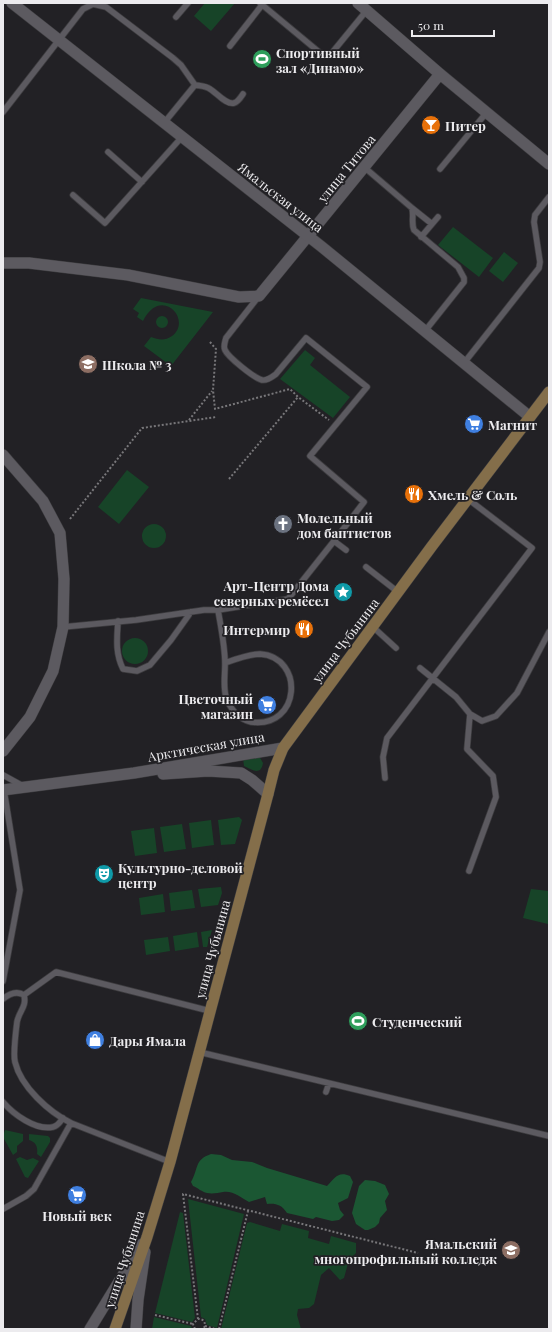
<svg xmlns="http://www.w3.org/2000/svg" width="552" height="1332" viewBox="0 0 552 1332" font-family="'Playfair Display',serif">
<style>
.green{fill:#174428}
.forest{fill:#1b5733}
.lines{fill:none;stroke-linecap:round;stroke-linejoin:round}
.service-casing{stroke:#3d3c3f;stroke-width:7}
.minor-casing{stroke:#3d3c3f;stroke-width:12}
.tertiary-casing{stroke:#3d3c3f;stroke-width:12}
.secondary-casing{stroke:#3d3c3f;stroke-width:12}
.path{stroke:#78777a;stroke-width:2;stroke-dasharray:2 2;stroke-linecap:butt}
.service{stroke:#5c5a60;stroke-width:5.5}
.minor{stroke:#5c5a60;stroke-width:11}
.tertiary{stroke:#5c5a60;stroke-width:11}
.secondary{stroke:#846e4a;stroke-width:11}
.labels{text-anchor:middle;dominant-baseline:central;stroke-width:3.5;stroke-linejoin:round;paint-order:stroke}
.poi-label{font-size:13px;font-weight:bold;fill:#ecebee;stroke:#222125;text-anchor:start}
.street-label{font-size:13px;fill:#ecebee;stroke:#222125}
</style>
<rect width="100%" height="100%" fill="#222125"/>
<path class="green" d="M205,3H235L211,31L194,16Z
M453,227L493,258L479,277L438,245Z
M504,252L518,263L503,282L489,271Z
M141,298L213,312L171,366L144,346L151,337C159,340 165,341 172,336C193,320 161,285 143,321L137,317L139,313L133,309Z
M156 322a6 6 0 1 1 12 0a6 6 0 1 1-12 0Z
M305,350L315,358L310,365L350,397L333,418L280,379Z
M127,470L149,487L119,524L98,507Z
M142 536a12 12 0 1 1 24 0a12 12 0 1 1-24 0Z
M122 651a13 13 0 1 1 26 0a13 13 0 1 1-26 0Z
M259,756L263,763C261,776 252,770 244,766L243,758Z
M239,817L242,820L235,844L221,845L218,820Z
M211,820L214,845L192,848L189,823Z
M182,824L186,849L164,852L160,827Z
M154,828L157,853L135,856L131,831Z
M221,887L222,893L218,905L201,907L198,889Z
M531,889L549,891V919L548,924L523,918Z
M192,890L195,908L171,911L169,893Z
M163,894L165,912L141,915L139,898Z
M212,930L207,947H203L201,932Z
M197,932L199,947L175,951L173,936Z
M168,937L170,951L146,955L144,940Z
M5,1130L23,1134V1141L17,1146V1152L13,1155L3,1137Z
M29,1134L48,1136L50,1138V1142L41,1157L37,1154C38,1147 36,1142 29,1140Z
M20,1157L27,1160L33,1158L39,1161L28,1178L25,1177L16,1159Z
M188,1199L244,1214L217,1328L207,1325L205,1319L201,1317Z
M180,1212L183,1213L195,1318L192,1322L155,1313Z
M250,1222L280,1231L282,1224L309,1231L308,1238L329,1244L331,1236L356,1243V1253L349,1260L344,1278L340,1280L329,1268L321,1275L314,1304L309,1308L298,1309L297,1315L301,1329H221L247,1223Z
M154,1317L191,1326L192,1329H152Z"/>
<path class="forest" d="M211,1154L221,1155L232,1160L252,1162L267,1168L327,1186C335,1178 338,1171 350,1176L353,1182L348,1198L338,1203L340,1210L344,1215L339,1220L332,1221L316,1217L313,1219L287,1213C282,1205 276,1203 267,1204L265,1197L249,1202C242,1198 232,1190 223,1192C218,1193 212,1194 207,1193C202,1192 198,1188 193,1186L191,1182C199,1168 194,1160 211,1154Z
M365,1180L375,1181L385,1185L389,1194L385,1201L387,1210L380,1218L379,1223L375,1227L368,1230H365L356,1224L352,1213L359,1186Z"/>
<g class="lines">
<defs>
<path id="service" d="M260,3L319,52L325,54H331L367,10
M176,17L188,3
M230,46L262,5
M195,85C201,86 206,86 210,89C217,93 226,105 234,103C238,102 241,97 243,94
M3,112L83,9L93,4L106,7L173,58L181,65L195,85L164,123
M108,152L142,182
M364,167L412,208C414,216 411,223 414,230L458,267L464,278V282L425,331
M440,169L487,112
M73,195L105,223L181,138
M412,208L432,224
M421,237L438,217
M259,296L226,338C225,342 223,346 225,350C228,357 254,378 262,380C267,381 272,377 276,374L306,338L367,387L310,456L364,502L334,541
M464,363L539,268L540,262L534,222L535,215L549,197
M366,567L398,592
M118,621C117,638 115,653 123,669L137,671L150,665L171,640L191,612
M63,627L136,620L204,610H218
M373,627L396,648
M225,663C236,659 249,654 260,654C305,657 301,729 251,722C239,720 229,707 226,697C223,686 225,676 225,664C225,646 221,628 218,610L288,599L334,541L346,550
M420,668L456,697L470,714L467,749L493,776L496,797L469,871
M470,714L482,721L496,716L517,693L549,632
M3,775L23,786
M385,778L383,757L387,738L532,548L468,499
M3,981L20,890L4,790
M24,995L56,972L210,1011
M3,999C9,994 16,990 24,995C27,1007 19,1011 17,1022C16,1030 13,1054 15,1062C21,1087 49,1112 71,1123L170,1162
M199,1052L549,1136
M326,1092L329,1083
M3,1102C13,1114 36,1131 53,1127C58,1126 60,1122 63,1118
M3,1209L26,1196L34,1189L71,1123"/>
<path id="minor" d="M3,263H29L128,275L239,297L259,296L308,236
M3,455L43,501L60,533L64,579L63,627L53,671L30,717L3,751"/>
<path id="tertiary" d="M12,3L322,247L530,417
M358,3L440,74
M308,236L440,74L549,164
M163,774L208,771L241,773L252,780L268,794
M3,790L134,773L283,748
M90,1329L142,1244
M136,1329L138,1300L145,1252"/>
<path id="secondary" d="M115,1329L147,1237L170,1162L268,794L274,770L283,748L432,546L549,392"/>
</defs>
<use href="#service" class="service-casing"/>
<use href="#minor" class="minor-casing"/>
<use href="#tertiary" class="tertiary-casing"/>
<use href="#secondary" class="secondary-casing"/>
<path class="path" d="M210,342L216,349L213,390L215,409L290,389L298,397L329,420
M189,420L212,391
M229,479L298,397
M70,519L142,428L216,417
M155,1315L193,1324
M198,1319L183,1194L418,1253
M205,1326L215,1329
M195,1329L193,1324L198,1319C203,1319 205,1321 205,1326L203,1329
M219,1329L248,1211"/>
<use href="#service" class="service"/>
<use href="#minor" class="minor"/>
<use href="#tertiary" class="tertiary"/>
<use href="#secondary" class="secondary"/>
</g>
<defs>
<symbol id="stadium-disc" viewBox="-11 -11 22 22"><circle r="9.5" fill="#2e9e5b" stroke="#222125"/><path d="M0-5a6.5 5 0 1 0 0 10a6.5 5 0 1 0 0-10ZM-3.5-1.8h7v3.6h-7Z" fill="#fff"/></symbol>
<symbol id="bar-disc" viewBox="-11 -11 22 22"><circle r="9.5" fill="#e8710a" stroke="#222125"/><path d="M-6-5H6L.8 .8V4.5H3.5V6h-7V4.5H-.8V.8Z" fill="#fff"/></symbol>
<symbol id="school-disc" viewBox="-11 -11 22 22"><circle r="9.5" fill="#8d6e63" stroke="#222125"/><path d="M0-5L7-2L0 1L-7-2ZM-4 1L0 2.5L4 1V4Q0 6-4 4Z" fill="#fff"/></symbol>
<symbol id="supermarket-disc" viewBox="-11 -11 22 22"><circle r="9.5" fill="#3f7fe0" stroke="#222125"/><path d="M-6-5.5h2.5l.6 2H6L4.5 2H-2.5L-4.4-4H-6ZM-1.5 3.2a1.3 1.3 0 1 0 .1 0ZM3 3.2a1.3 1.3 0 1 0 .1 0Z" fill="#fff"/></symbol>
<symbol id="restaurant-disc" viewBox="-11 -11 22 22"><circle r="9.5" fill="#e8710a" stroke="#222125"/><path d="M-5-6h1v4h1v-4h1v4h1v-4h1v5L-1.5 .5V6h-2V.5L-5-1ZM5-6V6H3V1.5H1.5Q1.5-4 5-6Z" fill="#fff"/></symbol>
<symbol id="church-disc" viewBox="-11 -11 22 22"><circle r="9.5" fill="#6b7280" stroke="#222125"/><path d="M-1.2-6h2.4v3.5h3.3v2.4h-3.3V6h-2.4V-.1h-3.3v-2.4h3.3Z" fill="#fff"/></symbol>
<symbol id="sight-disc" viewBox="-11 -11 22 22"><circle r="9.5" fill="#0f9aa8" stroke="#222125"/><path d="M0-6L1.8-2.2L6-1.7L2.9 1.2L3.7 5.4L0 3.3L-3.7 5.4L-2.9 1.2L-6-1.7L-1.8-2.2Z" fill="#fff"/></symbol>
<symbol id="theatre-disc" viewBox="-11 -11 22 22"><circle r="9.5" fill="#0f9aa8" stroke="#222125"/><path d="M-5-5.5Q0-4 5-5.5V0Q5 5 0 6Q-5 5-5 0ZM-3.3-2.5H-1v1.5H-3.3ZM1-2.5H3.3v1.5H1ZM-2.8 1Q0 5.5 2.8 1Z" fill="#fff"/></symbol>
<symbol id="shop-disc" viewBox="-11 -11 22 22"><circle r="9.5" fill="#3f7fe0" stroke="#222125"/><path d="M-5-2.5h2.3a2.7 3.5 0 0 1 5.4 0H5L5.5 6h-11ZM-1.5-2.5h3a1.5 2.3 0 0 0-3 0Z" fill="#fff"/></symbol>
<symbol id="university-disc" viewBox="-11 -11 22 22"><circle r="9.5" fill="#8d6e63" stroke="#222125"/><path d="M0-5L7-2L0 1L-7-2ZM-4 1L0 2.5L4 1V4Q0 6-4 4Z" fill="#fff"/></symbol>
</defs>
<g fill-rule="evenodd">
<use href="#stadium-disc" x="251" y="48" width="22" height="22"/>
<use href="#bar-disc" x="420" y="114" width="22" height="22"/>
<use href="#school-disc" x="77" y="353" width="22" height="22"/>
<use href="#supermarket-disc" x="463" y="413" width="22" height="22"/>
<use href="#restaurant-disc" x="403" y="483" width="22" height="22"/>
<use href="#church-disc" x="272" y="513" width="22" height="22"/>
<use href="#sight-disc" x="332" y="581" width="22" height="22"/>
<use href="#restaurant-disc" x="293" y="618" width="22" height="22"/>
<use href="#supermarket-disc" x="256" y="694" width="22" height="22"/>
<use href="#theatre-disc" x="93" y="863" width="22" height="22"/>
<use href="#stadium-disc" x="347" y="1010" width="22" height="22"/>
<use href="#shop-disc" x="84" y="1029" width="22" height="22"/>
<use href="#supermarket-disc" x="66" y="1184" width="22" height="22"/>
<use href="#university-disc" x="500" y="1239" width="22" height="22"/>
</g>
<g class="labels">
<g class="poi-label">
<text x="276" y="52">Спортивный<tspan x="276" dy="15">зал «Динамо»</tspan></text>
<text x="445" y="125">Питер</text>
<text x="102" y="364">Школа № 3</text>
<text x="488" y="424">Магнит</text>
<text x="428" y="494">Хмель &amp; Соль</text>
<text x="297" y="517">Молельный<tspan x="297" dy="15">дом баптистов</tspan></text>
<text x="329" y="585" text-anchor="end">Арт-Центр Дома<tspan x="329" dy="15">северных ремёсел</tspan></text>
<text x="290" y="629" text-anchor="end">Интермир</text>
<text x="253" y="698" text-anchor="end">Цветочный<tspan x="253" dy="15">магазин</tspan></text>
<text x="118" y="867">Культурно-деловой<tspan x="118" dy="15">центр</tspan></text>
<text x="372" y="1021">Студенческий</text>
<text x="109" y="1040">Дары Ямала</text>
<text x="77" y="1215" text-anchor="middle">Новый век</text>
<text x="497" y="1243" text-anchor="end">Ямальский<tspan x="497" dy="15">многопрофильный колледж</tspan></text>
</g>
<g class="street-label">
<text transform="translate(346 168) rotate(-51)">улица Титова</text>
<text transform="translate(281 197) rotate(38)">Ямальская улица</text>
<text transform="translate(345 640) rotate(-53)">улица Чубынина</text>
<text transform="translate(206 746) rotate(-10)">Арктическая улица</text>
<text transform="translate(212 949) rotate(-75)">улица Чубынина</text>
<text transform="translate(124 1259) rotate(-72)">улица Чубынина</text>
</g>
</g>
<rect width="552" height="1332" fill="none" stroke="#ecebee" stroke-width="8"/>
<path d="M412 30v6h82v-6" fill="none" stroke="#ecebee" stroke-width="2"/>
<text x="418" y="30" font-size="12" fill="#ecebee" stroke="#222125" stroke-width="3" paint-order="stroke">50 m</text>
</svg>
